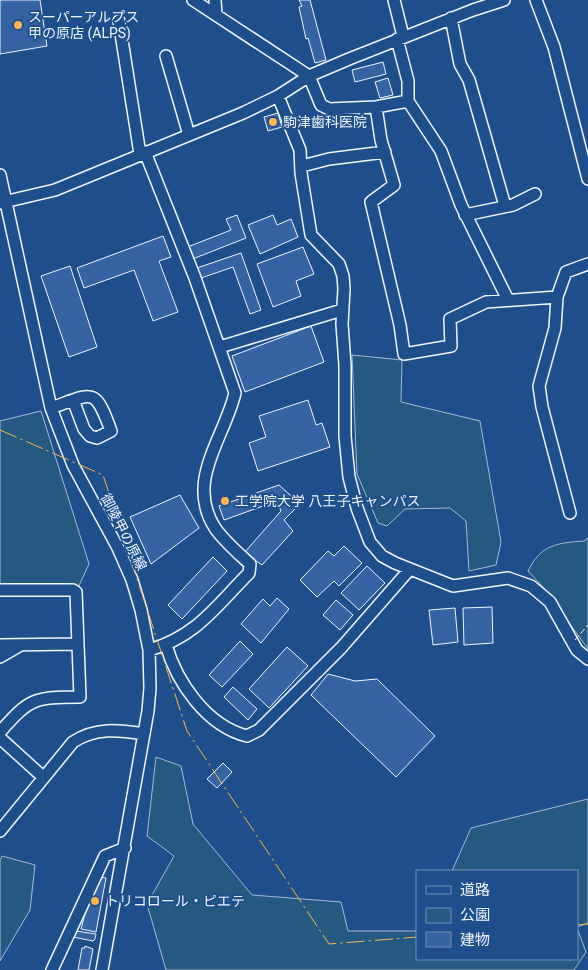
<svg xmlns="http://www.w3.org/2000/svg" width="588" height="970" viewBox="0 0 588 970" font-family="Roboto,'Noto Sans JP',sans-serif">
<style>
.green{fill:#245a82;stroke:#a8bbd7}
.building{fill:#3563a3;stroke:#f2f6ff}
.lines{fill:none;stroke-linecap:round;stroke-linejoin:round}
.minor-casing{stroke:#f2f6ff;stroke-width:14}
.minor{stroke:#1f4e8c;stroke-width:11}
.fence{stroke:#f2f6ff;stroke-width:1;stroke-dasharray:6 2.5;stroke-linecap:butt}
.power{stroke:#ffb74d;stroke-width:1;stroke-dasharray:18 4 2.5 4;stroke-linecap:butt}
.poi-dot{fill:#ffb74d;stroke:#1f4e8c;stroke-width:2}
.labels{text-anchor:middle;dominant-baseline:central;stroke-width:4;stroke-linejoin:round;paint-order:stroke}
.poi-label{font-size:14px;fill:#f2f6ff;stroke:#1f4e8c;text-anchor:start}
.street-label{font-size:14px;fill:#f2f6ff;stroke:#1f4e8c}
</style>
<rect width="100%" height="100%" fill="#1f4e8c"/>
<path class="green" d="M352,355L402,360L401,402L480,421L501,542L496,565L469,571L466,521L450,508L405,509L387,526L378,523L357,474Z
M41,411L89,564L76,592L0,591V421Z
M588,538V649L544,588L528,571C541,544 558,543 584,541Z
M156,757L181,766L193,824L252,895L341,902L348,931H417V959H577V928L586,952L574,970H166L147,904L174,856L147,836Z
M588,799V923L577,927V871H452L471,828Z
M2,856L35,865L30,910L0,961V861Z"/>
<path class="building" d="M0,0H40L47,46L0,54Z
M299,0H310L326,60L315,63L308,38L306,39L299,7L302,6Z
M383,62L386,74L355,82L352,70Z
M388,78L393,95L380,98L375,82Z
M278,113L282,127L268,131L264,117Z
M237,215L246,238L190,260L185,248L231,230L226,219Z
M273,215L277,225L291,219L298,237L260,254L248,225Z
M163,236L171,257L159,261L178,312L153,321L134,270L84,288L77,268Z
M303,247L314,274L296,281L301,296L273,307L257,264Z
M241,253L261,310L250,314L233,267L201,278L197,268Z
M70,266L97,347L69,357L41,276Z
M311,326L324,362L245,392L232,356Z
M308,400L316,425L322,423L330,447L258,471L249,443L266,437L259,416Z
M279,485L300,504L284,520L293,531L262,565L244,553L281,511L277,501L224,520L219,506Z
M180,495L199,528L151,564L130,517Z
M344,546L362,563L339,586L334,581L317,597L300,580L328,551L334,556Z
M213,557L227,571L182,619L168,605Z
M367,566L385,583L359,610L341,593Z
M277,598L289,609L261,643L241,624L263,599L270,606Z
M336,600L353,615L340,630L323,615Z
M492,607L493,643L464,645L463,608Z
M455,608L458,642L433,645L429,610Z
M240,641L253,654L222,687L209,675Z
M287,647L308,666L269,708L249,689Z
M328,674L355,681L377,679L435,736L396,777L311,695Z
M233,687L257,709L248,720L224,697Z
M223,763L232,772L217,788L207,779Z
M101,877L106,878L96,932L81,929L87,907Z
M76,931L96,934L95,939L93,941L73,937Z
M85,946L93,949L89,970H78L82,948H85Z"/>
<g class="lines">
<defs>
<path id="minor" d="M193,0L309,76L321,105L329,109L376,107L408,101V81L397,39
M215,0L216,15
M394,0L403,36
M536,0L554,47L588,179
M451,18L460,64L469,80L505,206
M119,21L140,154
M166,56L189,135
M278,96L300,150L301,173L311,235L339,264L343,276L344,289L342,324L345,365V436L349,477L357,508L370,542L382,556L395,563L453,586L508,578L531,586L550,602L577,650L588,659
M408,101L441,151L461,205L508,300
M376,107L381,140L394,185L371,202L400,325L404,354L451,346L450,319L486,302L557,297L566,272L588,264
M145,152L195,278L235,393C224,439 185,481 215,528C224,541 238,553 250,564L249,573C216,606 196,637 149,650
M302,166L329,159L385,152
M0,175L51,408L73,465L118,548L132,580L141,610L149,650L150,688L148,711L102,970
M0,203L55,190L243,113L278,96L309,76L349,59L473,10L504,0
M465,215L513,205L535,194
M557,297L555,328L539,386L542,407L570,513
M220,347L342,310
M51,408C93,393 95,386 111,431L97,438L90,436L84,429L73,400
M0,590H73L76,592L80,697C34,697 30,698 0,732
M0,645L77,644
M166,645C177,683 207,726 247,736L259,730L341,648L410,569
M0,657L19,646
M0,738L43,777
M0,831L73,742C96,727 118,730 144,734
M52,970L105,856L125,848"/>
</defs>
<use href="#minor" class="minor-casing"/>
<use href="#minor" class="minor"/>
<path class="fence" d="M575,640L588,625"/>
<path class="power" d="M0,430L103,475L187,731L329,944L417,937
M577,925L588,924"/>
</g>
<g class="poi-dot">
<circle cx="18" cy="25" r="5"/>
<circle cx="273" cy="122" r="5"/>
<circle cx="225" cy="501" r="5"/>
<circle cx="95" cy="901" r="5"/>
</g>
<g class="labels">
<g class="poi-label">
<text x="28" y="17">スーパーアルプス<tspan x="28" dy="16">甲の原店 (ALPS)</tspan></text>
<text x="283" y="122">駒津歯科医院</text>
<text x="235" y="501">工学院大学 八王子キャンパス</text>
<text x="105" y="901">トリコロール・ピエテ</text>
</g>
<g class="street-label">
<text transform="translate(124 532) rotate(63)">御陵甲の原線</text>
</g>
</g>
<rect x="416" y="870" width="162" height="90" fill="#1f4e8c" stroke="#7391ba"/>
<rect x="426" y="886" width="25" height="8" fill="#1f4e8c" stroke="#7391ba"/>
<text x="460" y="895" font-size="15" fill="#f2f6ff">道路</text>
<rect x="426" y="908" width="25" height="15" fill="#245a82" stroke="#7391ba"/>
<text x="460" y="920" font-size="15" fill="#f2f6ff">公園</text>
<rect x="426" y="932" width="25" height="15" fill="#3563a3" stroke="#7391ba"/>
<text x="460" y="945" font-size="15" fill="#f2f6ff">建物</text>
</svg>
